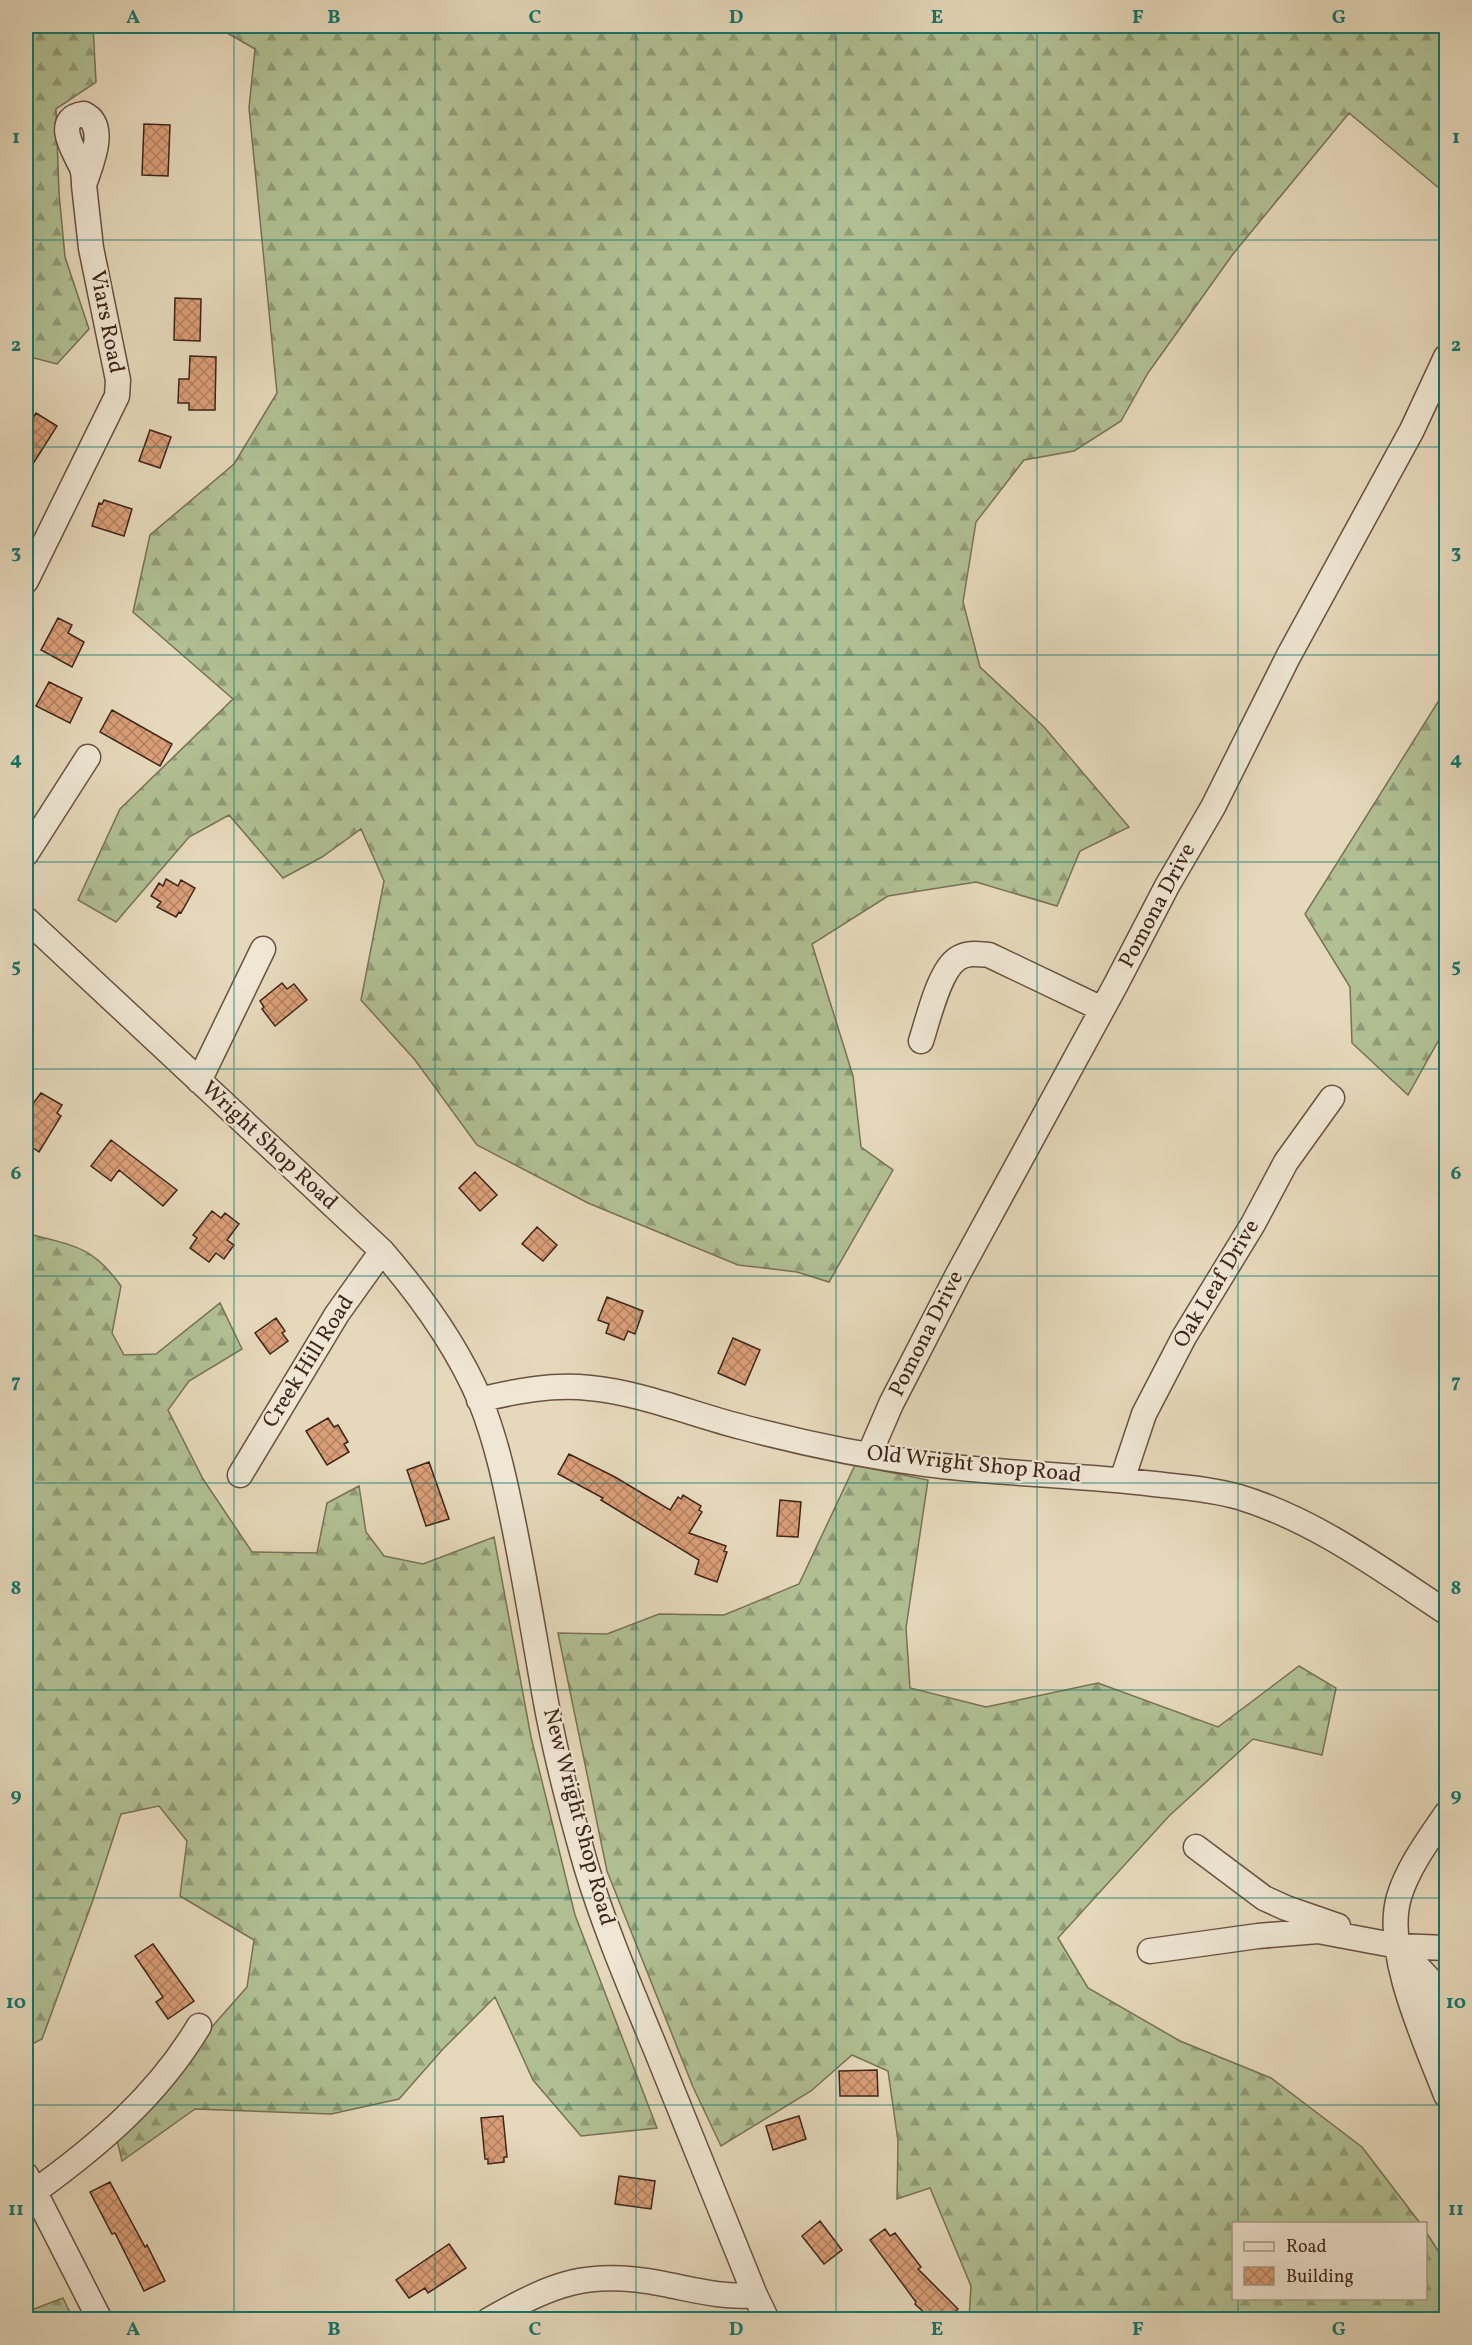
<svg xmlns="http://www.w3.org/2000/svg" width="1472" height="2345" viewBox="0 0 1472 2345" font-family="Vollkorn,serif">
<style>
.forest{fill:url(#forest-firs);stroke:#787256;stroke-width:1.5}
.building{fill:url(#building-cross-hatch);stroke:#3f251a;stroke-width:1.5}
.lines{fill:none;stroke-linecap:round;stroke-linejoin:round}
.minor-casing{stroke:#695242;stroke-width:27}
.minor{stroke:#efe6d3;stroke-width:24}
.grid{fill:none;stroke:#0f766e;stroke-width:1.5;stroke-opacity:0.55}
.labels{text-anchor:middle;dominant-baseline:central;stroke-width:4.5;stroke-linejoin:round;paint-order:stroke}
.street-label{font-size:22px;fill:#3f251a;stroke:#efe6d3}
.neatline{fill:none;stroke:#0f766e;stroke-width:2}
.grid-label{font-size:20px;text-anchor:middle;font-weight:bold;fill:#0f766e}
</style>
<defs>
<pattern id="forest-firs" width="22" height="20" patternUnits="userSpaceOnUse" patternTransform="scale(1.5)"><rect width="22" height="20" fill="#b1c093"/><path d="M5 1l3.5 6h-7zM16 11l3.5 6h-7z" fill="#919c77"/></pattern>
<pattern id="building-cross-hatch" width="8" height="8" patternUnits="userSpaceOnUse" patternTransform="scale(1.5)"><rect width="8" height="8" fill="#da9f78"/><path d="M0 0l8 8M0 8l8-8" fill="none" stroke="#b28162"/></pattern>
</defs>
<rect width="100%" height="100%" fill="#e6d9bb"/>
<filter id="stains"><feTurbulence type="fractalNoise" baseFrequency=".00333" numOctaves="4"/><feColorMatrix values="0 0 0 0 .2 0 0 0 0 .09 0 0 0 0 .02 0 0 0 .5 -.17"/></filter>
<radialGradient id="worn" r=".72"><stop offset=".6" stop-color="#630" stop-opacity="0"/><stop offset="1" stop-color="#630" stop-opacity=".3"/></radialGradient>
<path class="forest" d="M26,26H93L96,82L56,109L59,193L65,257L89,329L57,364L26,356Z
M215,26H1446V194L1349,113L1233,254L1148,373L1121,421L1074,451L1024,460L976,522L963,602L980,667L1044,727L1129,827L1080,851L1057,906L976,882L888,896L812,944L853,1076L861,1147L893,1170L829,1282L797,1272L738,1265L588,1203L477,1145L415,1060L361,1000L384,881L361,829L322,857L283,878L229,815L189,837L116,922L78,900L120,809L233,699L133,612L150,535L234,464L277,393L249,108L255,49Z
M1446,682V1027L1408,1095L1352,1043L1350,987L1305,914L1438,702Z
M26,1233C72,1246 91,1244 121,1286L112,1333L124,1355L156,1354L220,1303L242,1349L189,1381L168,1410L203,1479L252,1552L317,1553L327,1503L359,1486L366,1532L384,1556L423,1564L494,1537L531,1737L575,1915L657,2128L581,2136L533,2080L495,1997L443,2049L399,2099L331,2114L195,2109L122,2161L116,2136L247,1987L254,1940L180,1896L187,1841L159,1806L121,1814L93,1900L42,2039L26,2047Z
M855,1465L928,1480L906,1628L910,1688L986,1707L1098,1683L1218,1727L1299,1666L1336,1688L1322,1755L1253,1739L1169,1816L1058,1938L1088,1988L1180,2041L1271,2078L1362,2147L1420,2223L1234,2224V2298H1426V2232L1446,2263V2319H969L971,2286L930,2188L897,2199L898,2141L888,2071L852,2055L811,2091L721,2146L693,2087L607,1871L558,1633L607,1634L659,1614L724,1615L799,1584Z
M63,2298L73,2319H26V2312Z"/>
<path class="building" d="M144,124L170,125L168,176L142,175Z
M175,298L201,299L200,341L174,340Z
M190,356L216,357L215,410H189V403H178L179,379H189Z
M36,413L57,426L26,475V430Z
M150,430L171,437L160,468L139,461Z
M104,500L132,509L124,536L92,526L99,503L102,504Z
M58,618L72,625L68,633L84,642L72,667L41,650Z
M49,682L82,698L70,723L36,706Z
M112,710L172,744L160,766L100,732Z
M166,879L178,886L181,880L195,888L181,913L179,912L176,917L157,907L161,902L151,896L159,883L163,886Z
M282,983L287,989L294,984L307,1000L275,1026L262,1009L264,1007L260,1001Z
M41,1093L62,1105L57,1113L61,1116L39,1152L26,1143V1113Z
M111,1140L177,1190L163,1206L119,1170L111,1181L91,1166Z
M475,1172L497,1195L480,1211L459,1188Z
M212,1211L221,1218L225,1213L239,1224L227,1240L234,1245L224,1259L216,1253L209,1262L190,1248L197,1238L193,1235Z
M537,1227L557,1245L543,1261L522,1244Z
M607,1297L643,1311L635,1334L628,1331L624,1340L606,1333L609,1324L598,1320Z
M276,1318L285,1331L282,1333L288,1341L270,1354L255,1333Z
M733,1338L760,1350L745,1385L718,1373Z
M328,1418L334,1427L338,1425L348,1442L344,1444L349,1452L327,1465L306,1431Z
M569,1454L615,1477L670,1510L678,1497L681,1499L683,1495L701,1506L699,1510L702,1512L689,1533L726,1546L724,1551L727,1552L717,1582L695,1574L699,1560L601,1500L603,1498L558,1474Z
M429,1462L449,1519L426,1526L407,1470Z
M780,1500L801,1502L798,1537L777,1536Z
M153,1944L194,2001L168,2019L156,2002L163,1997L135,1956Z
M877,2070L878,2096H840L839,2071Z
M503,2116L507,2157H504V2162L488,2164V2159H485L481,2118Z
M799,2116L806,2139L773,2150L766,2126Z
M619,2176L655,2181L651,2209L615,2204Z
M110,2182L145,2247L147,2245L165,2281L144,2291L115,2233L112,2234L90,2192Z
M820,2221L842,2250L824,2264L802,2236Z
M885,2229L890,2236L895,2233L921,2267L918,2269L958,2309L948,2319H931L915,2304L916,2302L870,2240Z
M449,2244L466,2268L428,2293L425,2288L409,2298L396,2280Z"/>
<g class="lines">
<defs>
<path id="minor" d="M84,114C109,126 90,166 84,185C84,179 84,172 81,166C74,151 52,118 84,114Z
M26,581L117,396L118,380L91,248L84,185
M26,854L88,757
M26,919L382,1251C421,1296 456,1344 480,1400C497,1442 506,1486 515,1531C526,1586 535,1641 545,1697C555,1754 570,1810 586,1866C605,1929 631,1989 656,2050C689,2132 722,2214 755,2295L767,2320
M921,1041C928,1020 939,971 957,959C967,952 978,954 989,955L1102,1009
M199,1081L263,949
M479,1400C516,1391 552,1384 590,1388C642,1393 691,1414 742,1427C802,1443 864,1456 926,1464C1002,1474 1078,1475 1154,1484C1182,1487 1211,1489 1239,1497C1315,1520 1381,1569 1446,1612
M869,1455L891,1404L957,1276L1115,986L1167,886L1213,807L1288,657L1412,430L1446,357
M240,1475L337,1314L382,1251
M1122,1480L1144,1414L1184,1337L1253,1224L1286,1162L1332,1098
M1446,1814C1429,1839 1408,1867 1399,1897C1383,1952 1426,2043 1446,2095
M1196,1847L1264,1898L1286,1908L1338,1926
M1398,1946L1446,1997
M1150,1951L1258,1936L1318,1931L1398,1946L1446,1948
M1420,1990L1446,2041
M26,2175L100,2320
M34,2192C99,2145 157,2096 199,2026
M489,2320C554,2283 588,2269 664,2284C695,2290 723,2298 755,2295"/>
</defs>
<use href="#minor" class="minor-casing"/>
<use href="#minor" class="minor"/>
</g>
<path class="grid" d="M234,26V2320M435,26V2320M636,26V2320M836,26V2320M1037,26V2320M1238,26V2224M26,240H1446M26,447H1446M26,655H1446M26,862H1446M26,1069H1446M26,1276H1446M26,1483H1446M26,1690H1446M26,1898H1446M26,2105H1446M1238,2298V2320"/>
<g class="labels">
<g class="street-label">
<text transform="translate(106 322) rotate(79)">Viars Road</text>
<text transform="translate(1158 906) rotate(-62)">Pomona Drive</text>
<text transform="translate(269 1146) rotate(43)">Wright Shop Road</text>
<text transform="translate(1217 1284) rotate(-59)">Oak Leaf Drive</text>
<text transform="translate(927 1334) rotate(-63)">Pomona Drive</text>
<text transform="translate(309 1362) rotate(-58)">Creek Hill Road</text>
<text transform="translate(974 1465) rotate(6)">Old Wright Shop Road</text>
<text transform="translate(578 1817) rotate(75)">New Wright Shop Road</text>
</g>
</g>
<rect width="1472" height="2345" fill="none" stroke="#e6d9bb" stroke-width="66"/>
<rect x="1232" y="2222" width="195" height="78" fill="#efe6d3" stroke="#a99989" stroke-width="1.5"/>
<rect x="1244" y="2242" width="30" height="9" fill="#efe6d3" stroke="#a99989" stroke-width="1.5"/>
<text x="1286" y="2252" font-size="18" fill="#3f251a">Road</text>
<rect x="1244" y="2267" width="30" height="18" fill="url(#building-cross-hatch)" stroke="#a99989" stroke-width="1.5"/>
<text x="1286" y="2282" font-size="18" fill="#3f251a">Building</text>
<rect x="33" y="33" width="1406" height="2279" class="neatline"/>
<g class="grid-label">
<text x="133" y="23">A</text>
<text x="334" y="23">B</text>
<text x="535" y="23">C</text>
<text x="736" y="23">D</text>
<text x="937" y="23">E</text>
<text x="1138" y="23">F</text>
<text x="1339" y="23">G</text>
<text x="16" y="143">1</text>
<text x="1456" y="143">1</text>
<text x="16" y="351">2</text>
<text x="1456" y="351">2</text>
<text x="16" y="558">3</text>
<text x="1456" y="558">3</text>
<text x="16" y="765">4</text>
<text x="1456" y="765">4</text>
<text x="16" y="972">5</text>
<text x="1456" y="972">5</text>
<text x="16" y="1179">6</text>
<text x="1456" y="1179">6</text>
<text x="16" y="1387">7</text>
<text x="1456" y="1387">7</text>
<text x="16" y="1594">8</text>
<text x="1456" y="1594">8</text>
<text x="16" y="1801">9</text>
<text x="1456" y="1801">9</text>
<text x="16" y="2008">10</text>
<text x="1456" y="2008">10</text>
<text x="16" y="2215">11</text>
<text x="1456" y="2215">11</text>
<text x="133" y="2335">A</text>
<text x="334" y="2335">B</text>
<text x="535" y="2335">C</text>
<text x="736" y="2335">D</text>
<text x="937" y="2335">E</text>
<text x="1138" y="2335">F</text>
<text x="1339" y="2335">G</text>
</g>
<rect width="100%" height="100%" filter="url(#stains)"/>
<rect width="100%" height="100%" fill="url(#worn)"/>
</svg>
